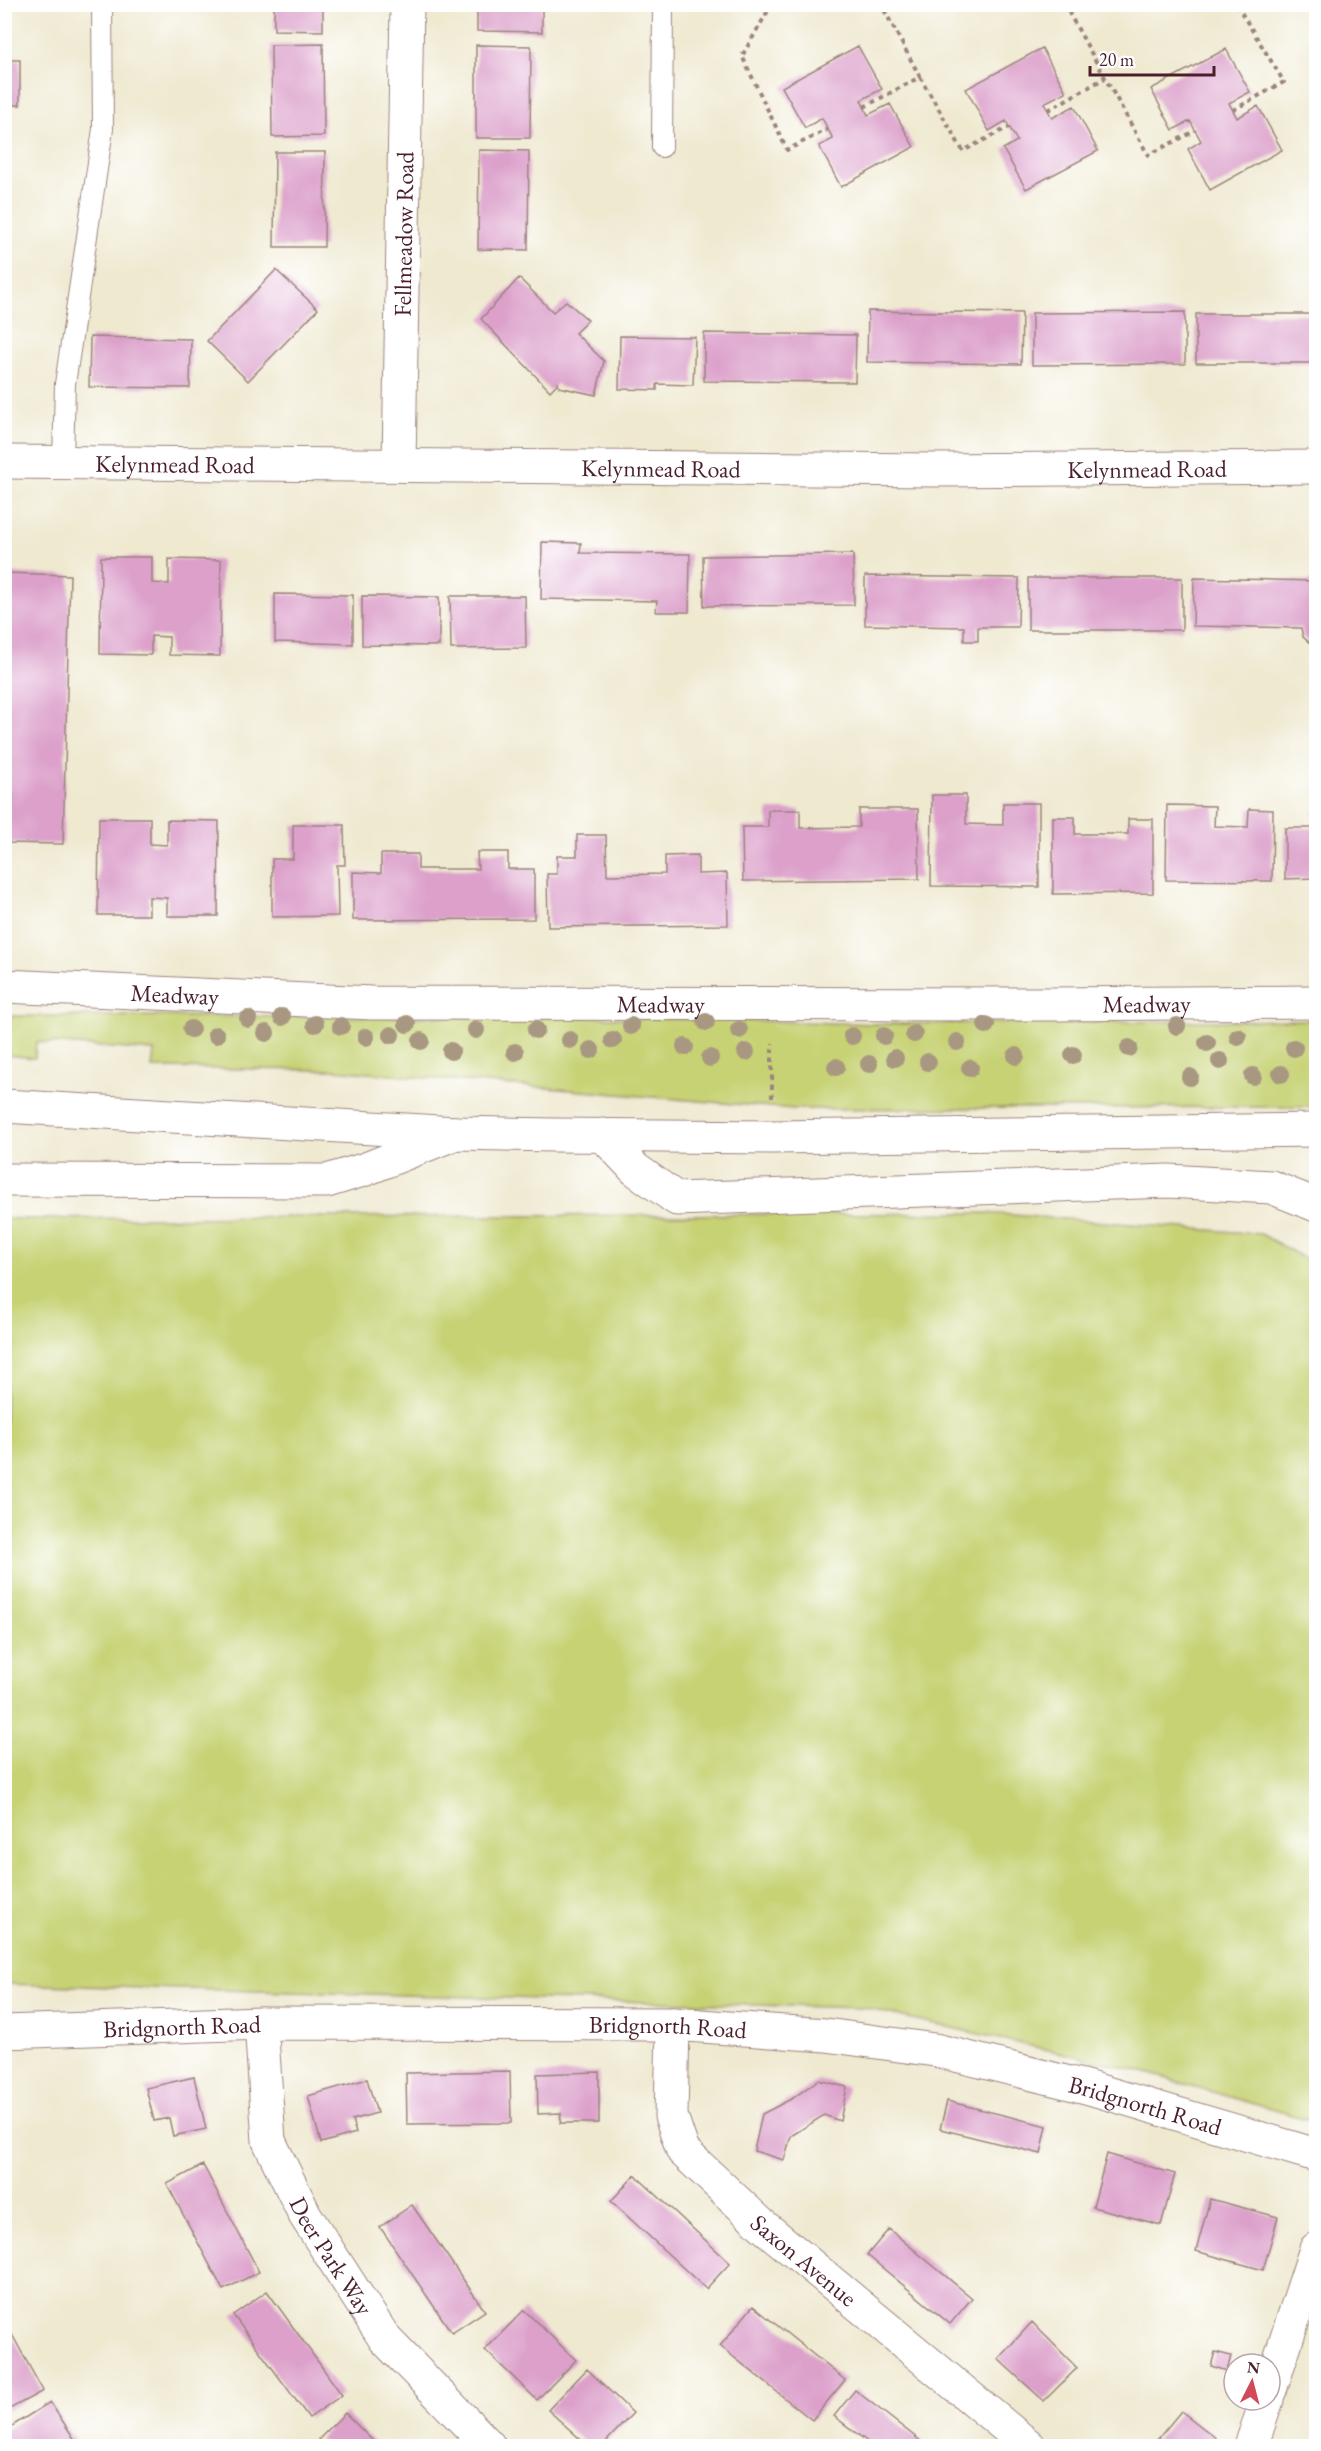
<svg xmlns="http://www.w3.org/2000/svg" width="1321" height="2451" viewBox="0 0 1321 2451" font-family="'EB Garamond',serif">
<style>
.green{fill:#c6d273;stroke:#88784f;stroke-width:1.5}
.building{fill:#dca0cb}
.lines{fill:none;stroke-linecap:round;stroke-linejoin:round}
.lane-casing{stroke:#9c847e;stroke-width:22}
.street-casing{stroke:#9c847e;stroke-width:35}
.secondary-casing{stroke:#9c847e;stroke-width:35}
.path{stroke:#9c847e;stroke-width:4;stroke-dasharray:4.5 4.5;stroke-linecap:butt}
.lane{stroke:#fff;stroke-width:20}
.street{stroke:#fff;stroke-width:33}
.secondary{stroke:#fff;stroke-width:33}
.tree{fill:#a99881}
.labels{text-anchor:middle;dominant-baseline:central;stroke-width:4.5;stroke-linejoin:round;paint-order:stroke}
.street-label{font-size:24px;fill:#4a1f2b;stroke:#fff}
</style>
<rect width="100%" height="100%" fill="#fff"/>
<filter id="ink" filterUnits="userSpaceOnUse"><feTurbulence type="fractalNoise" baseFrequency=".0167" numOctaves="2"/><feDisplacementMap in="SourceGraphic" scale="12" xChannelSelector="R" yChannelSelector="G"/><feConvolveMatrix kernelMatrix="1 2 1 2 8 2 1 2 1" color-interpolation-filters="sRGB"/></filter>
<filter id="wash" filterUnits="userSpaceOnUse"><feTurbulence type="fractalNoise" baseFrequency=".008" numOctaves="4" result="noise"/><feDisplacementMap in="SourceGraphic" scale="24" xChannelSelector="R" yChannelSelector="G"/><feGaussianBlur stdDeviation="1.35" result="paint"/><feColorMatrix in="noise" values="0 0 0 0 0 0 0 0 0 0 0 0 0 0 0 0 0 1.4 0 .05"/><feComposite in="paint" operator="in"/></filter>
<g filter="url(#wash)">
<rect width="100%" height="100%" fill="#efe9d0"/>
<path class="green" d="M5,1016L586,1017L880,1024L1316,1020V1107L794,1109L333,1070L152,1068L154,1051L36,1042L35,1058L5,1055Z
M986,1213L1261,1234L1316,1265V2122L1137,2070L864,2008L5,1984V1219Z"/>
<g id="blocks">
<path class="building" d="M274,4H323V31L274,30Z
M477,4H542V32L477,31Z
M323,44L324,136L272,137L271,45Z
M476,45L531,46L530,138H476Z
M858,46L882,89L861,100L868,115L890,104L914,147L841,187L819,146L833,139L822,118L805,128L782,87Z
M1042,48L1066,92L1044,103L1052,118L1074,106L1098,151L1026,189L1003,149L1017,141L1006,121L989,131L966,89Z
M1226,49L1250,92L1229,103L1237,118L1258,106L1282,150L1210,190L1188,149L1201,141L1190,121L1173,130L1151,89Z
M4,60H20V105H4Z
M479,150L529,151L528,250L478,249Z
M275,152H325L324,247H274Z
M276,270L318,309L248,381L207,341Z
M519,278L553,312L566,301L588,320L575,333L604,361L596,395L559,387L558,383L550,391L481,319Z
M868,311L1022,313L1021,364L867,362Z
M1185,312V364L1032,365V313Z
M1196,314H1316V363H1196Z
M704,333L856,335L855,382L704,381Z
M620,336L695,337L693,385L657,384V390L619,389Z
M90,337L191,339L190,388L89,387Z
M542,542L581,543L580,553L690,554L689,612H656L657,601L541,599Z
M853,554L854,605L704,606L703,556Z
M101,557H152V583L169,584V559L221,560L220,656L169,655V637L151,636V655L100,654Z
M4,573L70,575L63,844L4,843Z
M865,576L1019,578L1018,627H978V641H964V627L865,625Z
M1028,578H1182V630H1028Z
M1194,578L1316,581V644L1310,643L1303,637L1301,628L1193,626Z
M275,594L353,595V644L275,642Z
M362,596L439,597V646L362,645Z
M450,596H525L526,648L451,649Z
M932,795H966V824L1003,825V803H1039V887L931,886Z
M1167,805L1215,806L1214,826L1248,827L1249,809L1273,810L1272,881L1166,880Z
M859,809H918L919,879L743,881L742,827H768V810H800V828L859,827Z
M1314,810H1316V878L1285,879V828H1314Z
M1053,817H1075V834H1128V819H1153V893L1053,894Z
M99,818H150V844L167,845V820L219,821L218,916H167V898L149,897V915H98Z
M293,825H344L345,865H337L338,916L272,917V859H293Z
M577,835H606L607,875L665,874V856L698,855V874L727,873L728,925L548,927L547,874H557V856H577Z
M477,852H508V869H534V919L353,920V872L381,873V854H418V869H478Z
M510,2071L511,2123L407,2124L406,2073Z
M599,2072V2123H560L561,2113L538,2114L537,2074Z
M194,2077L206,2129L173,2136L169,2118L154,2121L146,2088Z
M367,2079L377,2113L352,2120L356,2133L321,2143L308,2096Z
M818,2080L847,2087L840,2121L824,2115L791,2136L784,2160L754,2151L762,2114L793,2098Z
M947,2101L1047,2126L1041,2154L940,2129Z
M1107,2154L1175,2174L1161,2225L1093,2207Z
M203,2165L259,2272L223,2290L167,2184Z
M635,2175L730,2263L706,2289L611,2201Z
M1210,2199L1278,2217L1263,2270L1196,2251Z
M412,2205L485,2311L452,2333L380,2227Z
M889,2229L972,2298L950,2324L867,2255Z
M267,2291L342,2395L309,2418L233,2315Z
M753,2306L845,2380L812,2420L720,2346Z
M524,2310L576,2360L537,2400L485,2350Z
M4,2320L43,2391L4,2412Z
M1032,2322L1077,2368L1044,2401L998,2359Z
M1215,2352L1231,2356L1227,2371L1211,2366Z
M587,2369L633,2413L602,2446H588L548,2410Z
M855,2390L927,2446H873L834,2416Z
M50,2402L79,2446H10L4,2438V2431Z
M1181,2411L1216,2438L1209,2446H1152Z
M345,2413L378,2446H326L319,2439Z"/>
</g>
</g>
<g filter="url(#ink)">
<use href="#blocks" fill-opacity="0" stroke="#9c847e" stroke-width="1.5"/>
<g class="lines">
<defs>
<path id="lane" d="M662,147L663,4
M63,462L65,384L103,129L102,4"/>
<g id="street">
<path id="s1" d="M4,462L937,470L1316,467"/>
<path id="s2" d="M399,464L407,4"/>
<path id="s3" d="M4,986L372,1003L1052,1004L1316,1002"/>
<path d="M603,1135L635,1169L677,1199L1168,1181L1271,1187L1316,1205"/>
<path d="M4,1180L327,1181L366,1169L456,1133"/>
<path id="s4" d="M261,2023L269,2141L305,2215L385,2339L489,2446"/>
<path id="s5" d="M673,2024L671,2116L683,2151L761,2224L1029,2446"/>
<path id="s6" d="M4,2032L261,2023L673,2024L826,2035L935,2050L1086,2087L1316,2155"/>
<path d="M1270,2390L1316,2249"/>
<path d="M1251,2446L1267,2400"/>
</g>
<path id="secondary" d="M4,1106L456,1133L554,1135L771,1137L1316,1130"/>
</defs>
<use href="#lane" class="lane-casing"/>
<use href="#street" class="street-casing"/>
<use href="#secondary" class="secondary-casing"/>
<path class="path" d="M772,4L742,56L787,150L828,129
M1064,4L1148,155L1195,131
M920,77L963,151L1009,127
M864,107L920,77L881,4
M1048,110L1105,78
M1233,110L1284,82L1236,4
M772,1098V1043"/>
<use href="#lane" class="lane"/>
<use href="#street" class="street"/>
<use href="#secondary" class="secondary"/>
</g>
<g class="tree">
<circle cx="282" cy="1017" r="9"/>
<circle cx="248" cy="1019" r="9"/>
<circle cx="706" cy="1022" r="9"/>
<circle cx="315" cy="1024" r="9"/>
<circle cx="407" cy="1024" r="9"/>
<circle cx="986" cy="1025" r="9"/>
<circle cx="341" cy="1026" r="9"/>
<circle cx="631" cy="1026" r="9"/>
<circle cx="1177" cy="1026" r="9"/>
<circle cx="191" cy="1029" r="9"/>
<circle cx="476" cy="1030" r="9"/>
<circle cx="536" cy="1030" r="9"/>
<circle cx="739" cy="1030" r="9"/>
<circle cx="266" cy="1033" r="9"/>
<circle cx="914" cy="1034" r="9"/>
<circle cx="216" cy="1035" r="9"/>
<circle cx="391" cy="1035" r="9"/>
<circle cx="852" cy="1036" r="9"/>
<circle cx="884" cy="1036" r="9"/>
<circle cx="366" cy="1037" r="9"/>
<circle cx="1238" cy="1037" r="9"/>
<circle cx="570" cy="1040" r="9"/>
<circle cx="613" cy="1040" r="9"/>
<circle cx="421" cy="1041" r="9"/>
<circle cx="957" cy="1042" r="9"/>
<circle cx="1207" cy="1043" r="9"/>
<circle cx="685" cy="1047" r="9"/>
<circle cx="1129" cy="1048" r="9"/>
<circle cx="1294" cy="1048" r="9"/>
<circle cx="591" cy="1050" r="9"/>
<circle cx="451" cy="1051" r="9"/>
<circle cx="515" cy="1052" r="9"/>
<circle cx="746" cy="1052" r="9"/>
<circle cx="1073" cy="1055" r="9"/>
<circle cx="1016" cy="1056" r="9"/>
<circle cx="710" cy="1058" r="9"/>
<circle cx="895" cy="1058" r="9"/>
<circle cx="1220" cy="1061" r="9"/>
<circle cx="928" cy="1062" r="9"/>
<circle cx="869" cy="1064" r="9"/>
<circle cx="836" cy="1067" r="9"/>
<circle cx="970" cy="1068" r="9"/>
<circle cx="1281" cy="1074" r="9"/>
<circle cx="1253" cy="1076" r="9"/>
<circle cx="1190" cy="1077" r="9"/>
</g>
</g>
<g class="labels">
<g class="street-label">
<text stroke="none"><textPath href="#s2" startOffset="230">Fellmeadow Road</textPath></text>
<text stroke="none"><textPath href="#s1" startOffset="171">Kelynmead Road</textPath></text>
<text stroke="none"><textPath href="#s1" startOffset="657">Kelynmead Road</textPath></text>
<text stroke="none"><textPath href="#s1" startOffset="1143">Kelynmead Road</textPath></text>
<text stroke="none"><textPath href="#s3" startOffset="171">Meadway</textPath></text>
<text stroke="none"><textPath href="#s3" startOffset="657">Meadway</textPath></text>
<text stroke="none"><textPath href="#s3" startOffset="1143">Meadway</textPath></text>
<text stroke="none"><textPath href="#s6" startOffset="178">Bridgnorth Road</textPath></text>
<text stroke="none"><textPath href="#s6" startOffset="664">Bridgnorth Road</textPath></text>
<text stroke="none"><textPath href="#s6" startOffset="1150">Bridgnorth Road</textPath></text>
<text stroke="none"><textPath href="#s4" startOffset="249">Deer Park Way</textPath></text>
<text stroke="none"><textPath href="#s5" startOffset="292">Saxon Avenue</textPath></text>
</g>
</g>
<rect width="1321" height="2451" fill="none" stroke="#fff" stroke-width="24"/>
<g transform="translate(1252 2382) rotate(6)"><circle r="28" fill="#ffffff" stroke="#b7a5aa" stroke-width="1.5"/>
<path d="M0-4.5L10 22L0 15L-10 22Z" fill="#d1495b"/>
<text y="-9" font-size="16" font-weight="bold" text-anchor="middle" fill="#4a1f2b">N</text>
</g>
<path d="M1090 66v9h124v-9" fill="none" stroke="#4a1f2b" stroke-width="3"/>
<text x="1099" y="66" font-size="18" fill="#4a1f2b" stroke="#ffffff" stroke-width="4.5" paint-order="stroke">20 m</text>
</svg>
